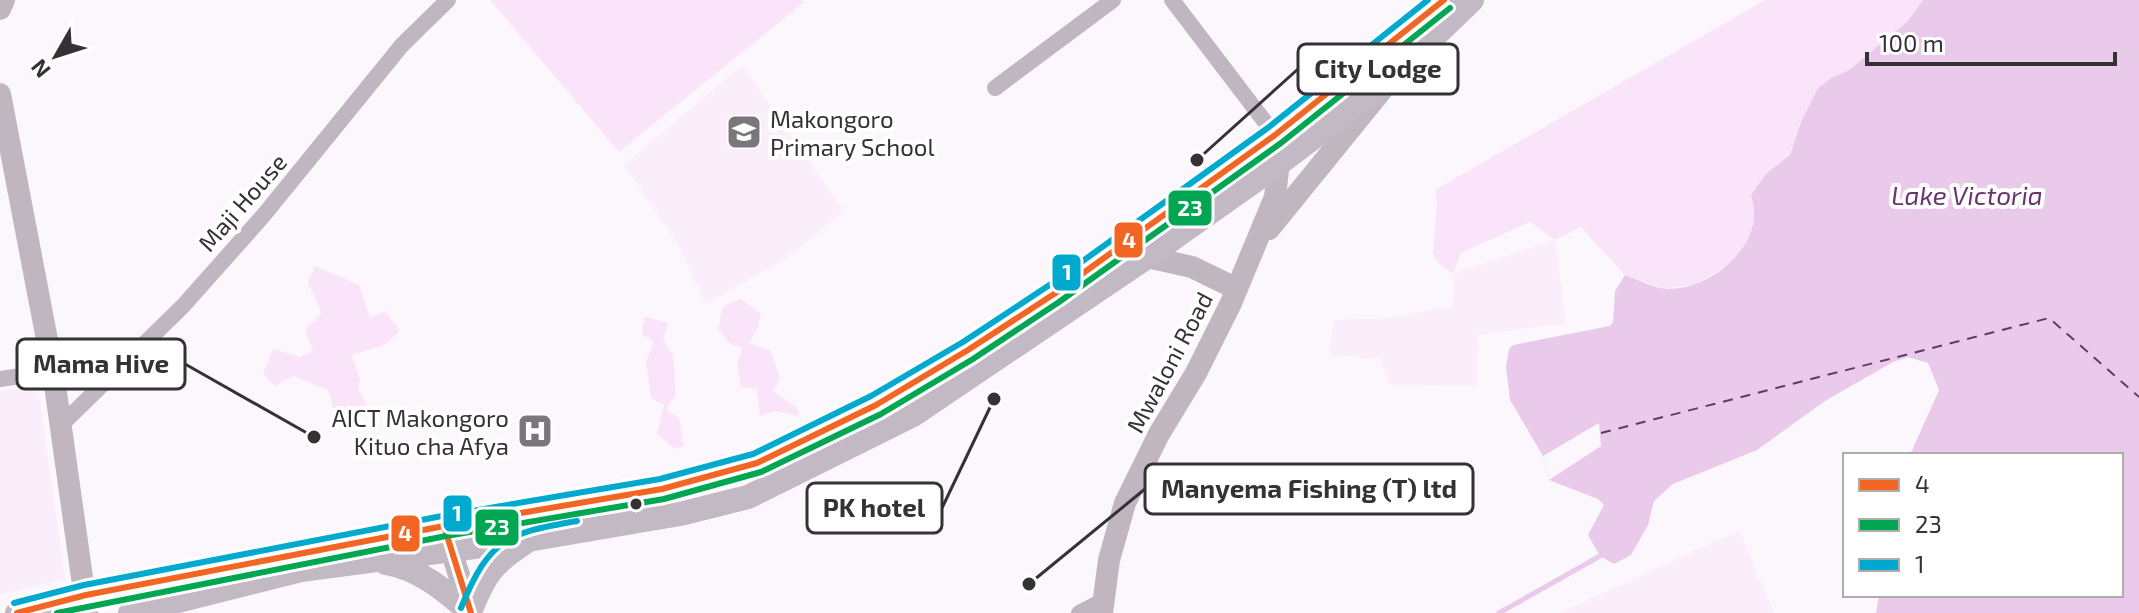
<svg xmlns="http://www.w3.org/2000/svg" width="2139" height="613" viewBox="0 0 2139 613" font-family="'Exo 2',sans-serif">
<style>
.built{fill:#faeefa}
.green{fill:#fae4fa}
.water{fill:#eacaeb}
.pier{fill:#fcf7fc}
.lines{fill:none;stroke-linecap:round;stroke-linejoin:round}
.stream{stroke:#eacaeb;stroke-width:5}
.ferry{stroke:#69356d;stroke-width:2;stroke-dasharray:10 8;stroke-linecap:butt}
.street{stroke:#c0b6c1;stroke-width:16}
.secondary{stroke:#c0b6c0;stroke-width:22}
.primary{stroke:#c3b9c4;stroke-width:24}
.bus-1-casing{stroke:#fff;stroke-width:12}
.bus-2-casing{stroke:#fff;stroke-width:12}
.bus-3-casing{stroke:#fff;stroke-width:12}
.bus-1{stroke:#f26522;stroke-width:6}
.bus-2{stroke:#00a651;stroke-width:6}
.bus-3{stroke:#00a9ce;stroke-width:6}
.bus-dot{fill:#353135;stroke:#fff;stroke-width:3}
.labels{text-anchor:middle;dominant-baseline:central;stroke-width:8;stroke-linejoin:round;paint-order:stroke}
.poi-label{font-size:24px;fill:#353135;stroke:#fff;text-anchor:start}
.street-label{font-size:24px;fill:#353135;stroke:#fff}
.water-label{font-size:26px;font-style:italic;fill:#69356d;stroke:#fff}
.leader{fill:none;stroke:#353135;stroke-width:3}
.callout-dot{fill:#353135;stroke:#fff;stroke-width:3}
.callout{fill:#fff;stroke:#353135;stroke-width:3}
.callout-label{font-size:26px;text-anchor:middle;font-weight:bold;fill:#353135}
.line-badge{stroke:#fff;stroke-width:3}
.badge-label{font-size:22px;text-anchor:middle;font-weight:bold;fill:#fff}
</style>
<rect width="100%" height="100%" fill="#fcf7fc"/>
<path class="built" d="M742,65L844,211L787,258L705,304L679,246L624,165Z
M1555,240L1566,323L1478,335L1477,386L1391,385L1379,359L1329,355L1334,320L1379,319L1454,306L1453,274Z
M38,385L65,579L0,595V391Z
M1739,530L1774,613H1560Z"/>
<path class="green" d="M490,0H803V3L619,152Z
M1765,0H1923L1909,21L1849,70L1831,78L1818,88L1801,122L1790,155L1767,173L1749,236L1737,259L1696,284L1665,289L1625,275L1581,227L1555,240L1530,222L1461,253L1453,274L1436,261L1433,253L1437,202L1435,190Z
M315,266L359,285L370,318L385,311L400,331L384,345L352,355L360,380L358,389L368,408L336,416L328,390L293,376L275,386L263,374L273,349L299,357L313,351L305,330L322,313L308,283Z
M741,299L761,314L758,328L749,343L771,351L780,379L773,391L797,408L799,416L775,411L760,416L757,389L741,387L737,366L742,348L730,344L718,329L723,306Z
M644,316L668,323L663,339L673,355L676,394L666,410L679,418L684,446L675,449L657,434L664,405L651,398L646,363L653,342L642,334Z"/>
<path class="water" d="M1923,0H2139V613H1876L1879,595H2121V455H1910L1939,390L1928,363L1908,357L1893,362L1825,401L1757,450L1673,484L1654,501L1648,525L1631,555L1614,564L1600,556L1588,535L1604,505L1598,499L1549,480L1543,456L1510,400L1506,367L1509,349L1513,345L1610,326L1613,322L1615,291L1625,275C1637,279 1654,288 1667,289C1712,290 1768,243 1751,195L1767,173L1790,155L1801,122L1818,88L1831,78L1849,70L1908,21Z"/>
<path class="pier" d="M1599,423L1601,446L1549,480L1543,456Z"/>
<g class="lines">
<path class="stream" d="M1499,613L1600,556"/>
<path class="ferry" d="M1601,433L2049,318L2139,397"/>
<path class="street" d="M1172,0L1275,135
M995,88L1113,0
M0,379L53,371
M61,425L183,306L263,216L402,45L448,0
M1079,613L1102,601"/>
<path class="secondary" d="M0,9L4,0
M0,94L53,371L87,613
M1269,229L1381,91
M1147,257L1192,267L1237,289
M446,534L471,613
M1102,613L1109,560L1125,503L1159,434L1196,373L1231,303L1275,197L1280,152"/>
<path class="primary" d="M386,563C420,569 444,590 470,612C485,574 492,564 526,542
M17,613L86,595L444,526L662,489L757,463L876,405L968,350L1054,294L1275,135L1444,0
M130,613L301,570L528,540L680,514L748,497L913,415L1147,257L1280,163L1389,80L1472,0"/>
<defs>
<path id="bus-1" d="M444,526L471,613
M17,613L86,595L444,526L662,489L757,463L876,405L968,350L1054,294L1275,135L1444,0"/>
<path id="bus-2" d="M57,613L446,536L664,499L761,472L881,414L973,359L1059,302L1281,143L1450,8"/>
<path id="bus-3" d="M14,603L84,585L442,516L660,479L753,454L871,396L963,342L1048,286L1269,127L1428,0
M461,608C489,539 507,533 577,521"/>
</defs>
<use href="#bus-1" class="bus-1-casing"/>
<use href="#bus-2" class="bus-2-casing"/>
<use href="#bus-3" class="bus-3-casing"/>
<use href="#bus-1" class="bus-1"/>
<use href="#bus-2" class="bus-2"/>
<use href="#bus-3" class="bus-3"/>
</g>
<defs>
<symbol id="school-square" viewBox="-11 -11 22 22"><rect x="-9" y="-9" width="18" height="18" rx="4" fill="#7b767b" stroke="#fff"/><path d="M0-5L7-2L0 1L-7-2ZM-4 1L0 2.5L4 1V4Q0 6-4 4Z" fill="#fff"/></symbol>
<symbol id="hospital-square" viewBox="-11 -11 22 22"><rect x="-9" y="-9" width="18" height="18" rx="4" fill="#7b767b" stroke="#fff"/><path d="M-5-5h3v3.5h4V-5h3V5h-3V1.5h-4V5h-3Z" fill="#fff"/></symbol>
</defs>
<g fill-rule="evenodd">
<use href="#school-square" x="724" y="112" width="40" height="40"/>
<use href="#hospital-square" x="515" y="411" width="40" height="40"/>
</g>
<circle class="bus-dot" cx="636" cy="504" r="7"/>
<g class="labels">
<g class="poi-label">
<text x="770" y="118">Makongoro<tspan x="770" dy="28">Primary School</tspan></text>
<text x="509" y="417" text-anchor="end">AICT Makongoro<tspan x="509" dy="28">Kituo cha Afya</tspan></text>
</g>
<g class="street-label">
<text transform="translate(242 202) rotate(-49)">Maji House</text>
<text transform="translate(1169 362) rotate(-62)">Mwaloni Road</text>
</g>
<g class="water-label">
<text x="1967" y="194">Lake Victoria</text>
</g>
</g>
<path class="leader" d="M1197 160L1298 69M314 437L185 364M1029 584L1145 489M994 399L942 508"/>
<g class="callout-dot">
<circle cx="1197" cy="160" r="8"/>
<circle cx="314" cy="437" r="8"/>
<circle cx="1029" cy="584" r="8"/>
<circle cx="994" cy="399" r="8"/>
</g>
<g class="callout">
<rect x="1298" y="44" width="160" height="50" rx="8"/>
<rect x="17" y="339" width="168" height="50" rx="8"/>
<rect x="1145" y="464" width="328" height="50" rx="8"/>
<rect x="807" y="483" width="135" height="50" rx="8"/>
</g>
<g class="callout-label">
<text x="1378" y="78">City Lodge</text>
<text x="101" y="373">Mama Hive</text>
<text x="1309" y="498">Manyema Fishing (T) ltd</text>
<text x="874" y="517">PK hotel</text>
</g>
<g class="line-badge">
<rect x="1167" y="189" width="46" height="38" rx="8" fill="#00a651"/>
<rect x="1113" y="221" width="31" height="38" rx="8" fill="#f26522"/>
<rect x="1051" y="253" width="31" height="39" rx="8" fill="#00a9ce"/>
<rect x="442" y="494" width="31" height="39" rx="8" fill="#00a9ce"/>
<rect x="474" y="508" width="46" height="39" rx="8" fill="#00a651"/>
<rect x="390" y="514" width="31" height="39" rx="8" fill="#f26522"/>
</g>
<g class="badge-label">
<text x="1190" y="216">23</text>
<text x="1129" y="248">4</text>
<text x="1067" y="280">1</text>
<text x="457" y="521">1</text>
<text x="497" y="535">23</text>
<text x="405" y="541">4</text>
</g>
<rect x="1843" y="453" width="280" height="144" fill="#ffffff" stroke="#aeadae" stroke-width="2"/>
<rect x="1859" y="479" width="40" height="12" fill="#f26522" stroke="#aeadae" stroke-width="2"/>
<text x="1915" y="493" font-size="24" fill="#353135">4</text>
<rect x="1859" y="519" width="40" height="12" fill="#00a651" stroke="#aeadae" stroke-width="2"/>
<text x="1915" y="533" font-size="24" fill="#353135">23</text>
<rect x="1859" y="559" width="40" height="12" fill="#00a9ce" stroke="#aeadae" stroke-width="2"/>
<text x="1915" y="573" font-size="24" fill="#353135">1</text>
<g transform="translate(56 56) rotate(231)" stroke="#ffffff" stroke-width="6" paint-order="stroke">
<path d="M0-6L14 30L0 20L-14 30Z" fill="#353135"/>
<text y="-12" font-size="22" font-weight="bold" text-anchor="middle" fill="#353135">N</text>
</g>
<path d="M1867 52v12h248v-12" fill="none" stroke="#353135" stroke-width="4"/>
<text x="1879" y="52" font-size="24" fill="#353135" stroke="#ffffff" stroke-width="6" paint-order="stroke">100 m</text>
</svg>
